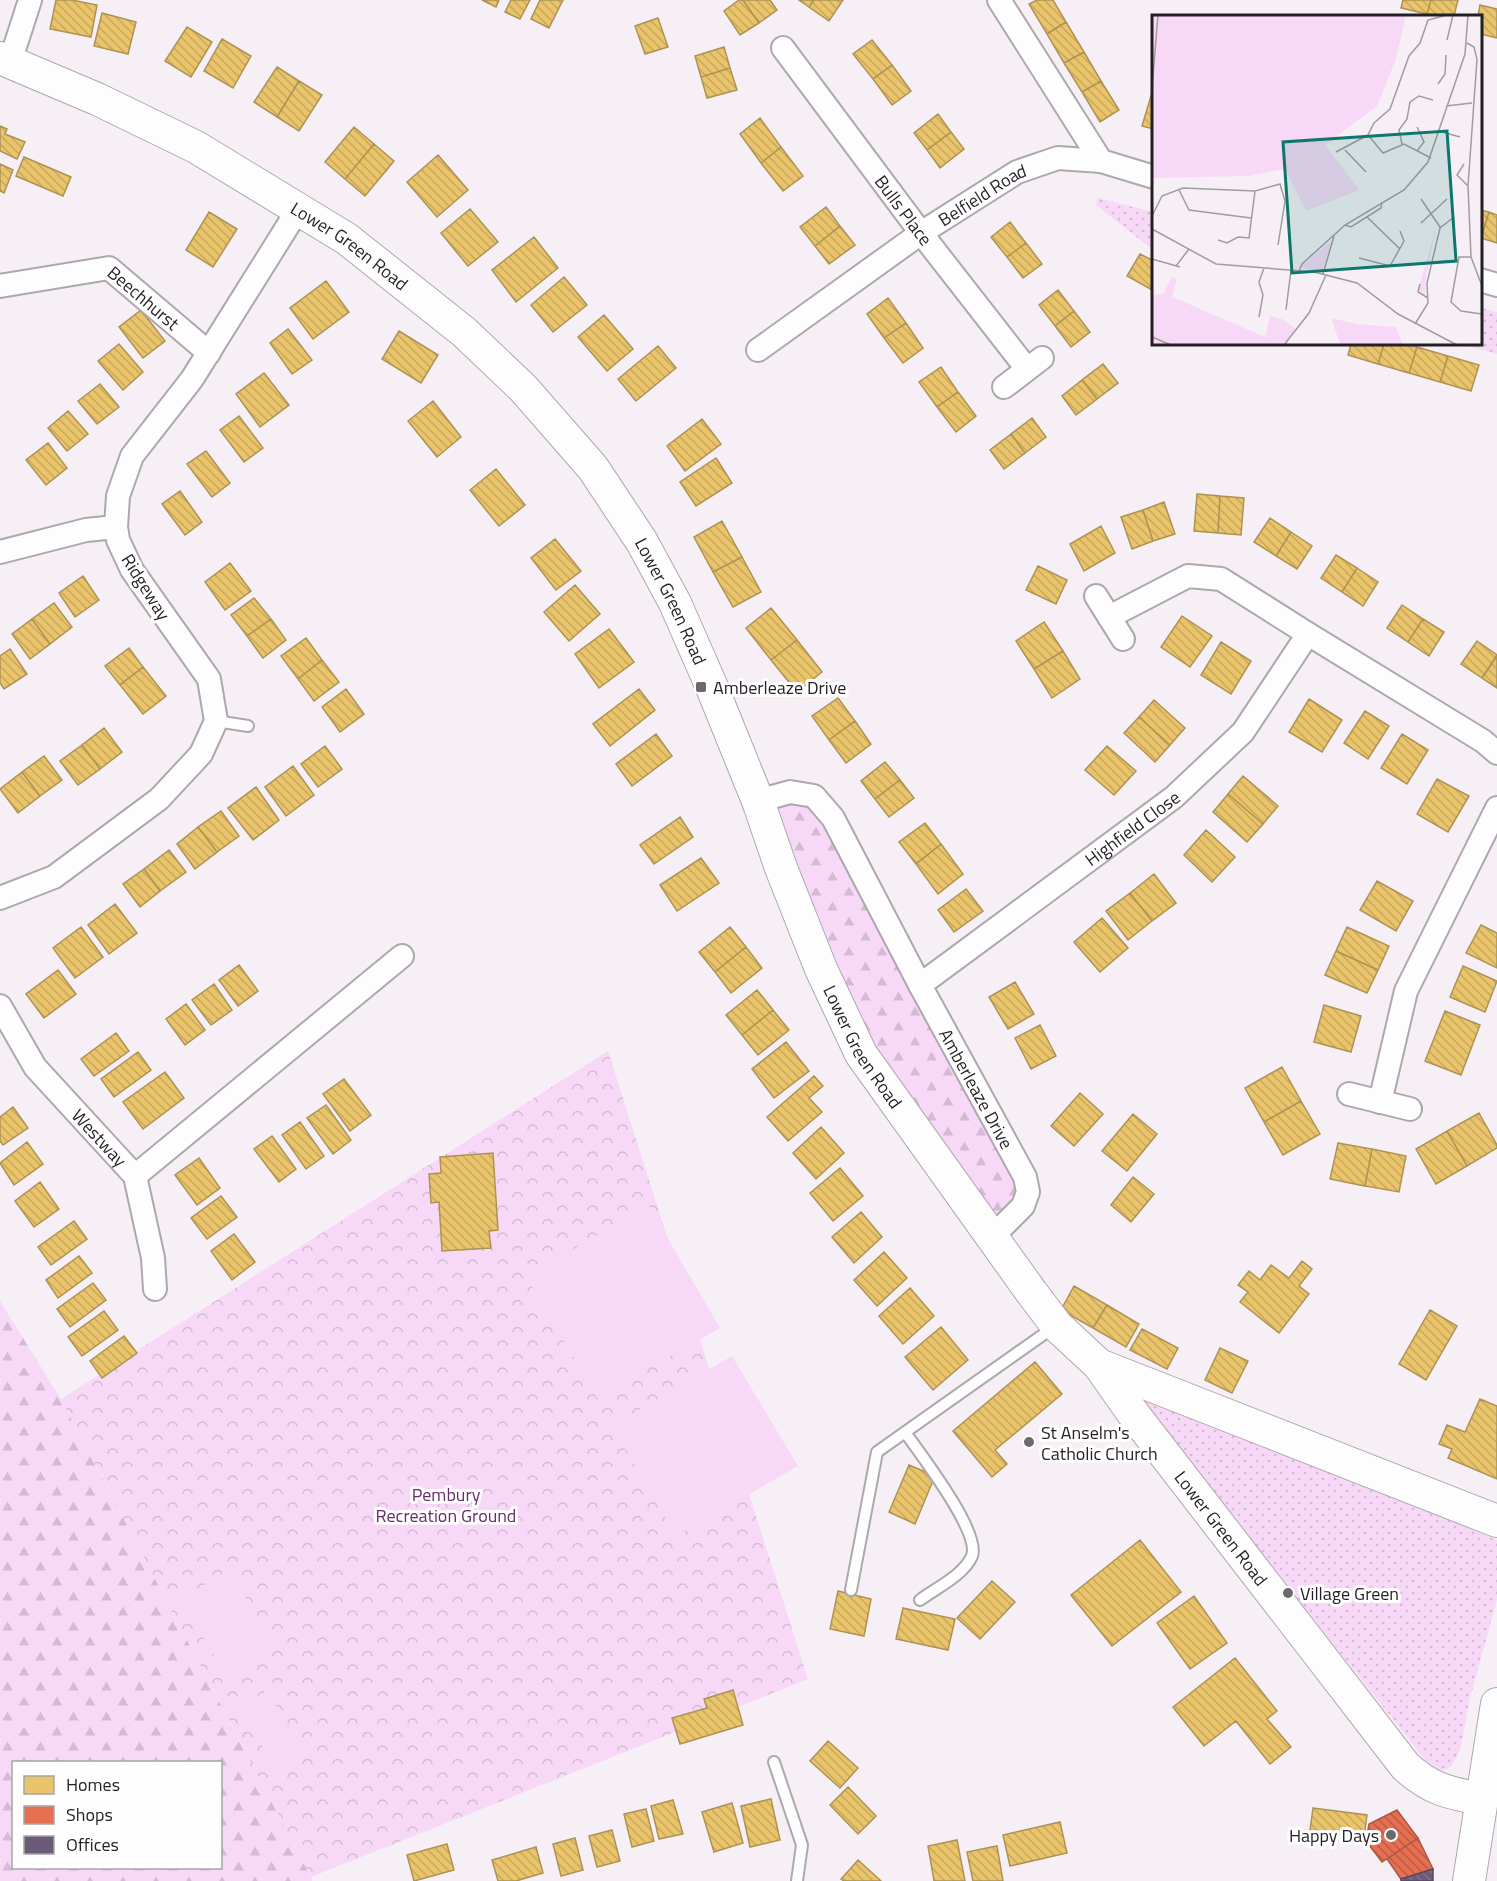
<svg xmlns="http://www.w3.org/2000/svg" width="1497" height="1881" viewBox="0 0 1497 1881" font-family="'Titillium Web',sans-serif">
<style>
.grass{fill:url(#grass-dots)}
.forest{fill:url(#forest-firs);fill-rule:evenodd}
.park{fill:url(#park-crowns)}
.pitch{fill:#f7d9f7}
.homes{fill:url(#homes-back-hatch);stroke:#ae9255;stroke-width:1.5}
.shops{fill:url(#shops-back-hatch);stroke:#ac5743;stroke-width:1.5}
.offices{fill:url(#offices-back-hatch);stroke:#574860;stroke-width:1.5}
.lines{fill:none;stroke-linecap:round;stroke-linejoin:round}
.lane-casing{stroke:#ada8ad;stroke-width:14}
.street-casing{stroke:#ada8ad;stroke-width:26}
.secondary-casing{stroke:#ada8ad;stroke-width:34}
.lane{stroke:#fefdfe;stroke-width:10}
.street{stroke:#fefdfe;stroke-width:22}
.secondary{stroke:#fefdfe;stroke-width:32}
.poi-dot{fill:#6e686d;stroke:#fefefe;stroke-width:2}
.labels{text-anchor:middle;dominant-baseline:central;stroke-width:6;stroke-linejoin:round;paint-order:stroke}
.street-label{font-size:18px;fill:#241f23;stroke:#fefefe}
.poi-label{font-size:18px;fill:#241f23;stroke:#fefefe;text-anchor:start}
.park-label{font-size:18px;fill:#682c6a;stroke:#fefefe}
.inset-road{fill:none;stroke:#a29ca2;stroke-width:1.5}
.view{fill:#0f766e;fill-opacity:0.15;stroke:#0f766e;stroke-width:3}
.inset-edge{fill:none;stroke:#241f23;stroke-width:3}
</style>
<defs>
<pattern id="grass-dots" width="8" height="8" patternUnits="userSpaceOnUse" patternTransform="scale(1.5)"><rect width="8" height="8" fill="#f7d9f7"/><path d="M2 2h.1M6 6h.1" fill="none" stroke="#d4bad3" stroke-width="1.8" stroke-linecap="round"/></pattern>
<pattern id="forest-firs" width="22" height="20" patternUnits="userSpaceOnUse" patternTransform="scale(1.5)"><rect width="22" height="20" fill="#f7d9f7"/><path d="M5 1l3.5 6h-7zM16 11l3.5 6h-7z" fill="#d4bad3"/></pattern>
<pattern id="park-crowns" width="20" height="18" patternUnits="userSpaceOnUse" patternTransform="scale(1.5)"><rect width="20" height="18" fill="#f7d9f7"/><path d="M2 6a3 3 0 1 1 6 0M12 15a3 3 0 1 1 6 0" fill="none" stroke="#d4bad3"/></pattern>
<pattern id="homes-back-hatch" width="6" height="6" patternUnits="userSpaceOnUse" patternTransform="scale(1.5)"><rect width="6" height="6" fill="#e9c46a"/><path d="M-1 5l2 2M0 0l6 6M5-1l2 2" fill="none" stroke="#c8a85c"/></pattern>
<pattern id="shops-back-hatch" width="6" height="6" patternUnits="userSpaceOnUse" patternTransform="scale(1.5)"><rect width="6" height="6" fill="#e76f51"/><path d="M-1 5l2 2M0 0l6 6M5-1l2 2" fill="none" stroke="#bb5b43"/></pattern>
<pattern id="offices-back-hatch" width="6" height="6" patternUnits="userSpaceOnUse" patternTransform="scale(1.5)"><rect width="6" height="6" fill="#6d597a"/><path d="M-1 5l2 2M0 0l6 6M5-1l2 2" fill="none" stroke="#81728b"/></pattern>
</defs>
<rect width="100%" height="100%" fill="#f6f0f6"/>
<path class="grass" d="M1098,198L1153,212V250L1096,205Z
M1481,308L1497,312V354L1461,344H1480Z
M1152,1395L1497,1540V1600L1470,1698L1460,1750L1451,1767L1441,1771L1433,1770L1144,1405Z"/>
<path class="forest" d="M814,796L1028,1192L991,1238L861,1054L758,801Z
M0,1301L61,1399L311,1877L312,1881H0ZM14,1762H220V1868H14Z"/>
<path class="park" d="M608,1051L808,1679L311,1877L61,1399Z"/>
<path class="pitch" d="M649,1206L720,1328L597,1398L526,1276Z
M732,1356L798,1466L676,1536L612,1426Z
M229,1570L276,1650L227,1678L181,1599Z
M267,1691L304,1756L277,1772L240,1707Z"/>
<path class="homes" d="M56,0H72L97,5L91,37L50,29Z
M482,0H499L496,7Z
M511,0H530L520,19L505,12Z
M540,0H563L549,28L531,19Z
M739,0H743L759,23L740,35L724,11Z
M743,0H770L777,10L759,23Z
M799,0H814L809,7Z
M814,0H843L829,21L809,7Z
M1037,0H1053L1066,22L1047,34L1029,4Z
M1403,0H1431L1427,14L1401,8Z
M1431,0H1458L1454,16L1427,14Z
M1480,5L1497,9V38L1480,34V16H1478Z
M102,13L136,22L128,54L94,46Z
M658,18L668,47L645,54L635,26Z
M1066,22L1084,52L1064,63L1047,34Z
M187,27L212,42L191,77L165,61Z
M222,39L251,56L233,88L204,71Z
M872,40L892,65L873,79L853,54Z
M724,47L730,68L701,77L695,56Z
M1084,52L1101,81L1082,92L1064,63Z
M892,65L911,91L892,105L873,79Z
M277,67L299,81L277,117L254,102Z
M730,68L737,90L707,98L701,77Z
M299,81L322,95L299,131L277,117Z
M1101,81L1119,110L1100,122L1082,92Z
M1151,96L1154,97V129L1142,126Z
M938,114L951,132L927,150L914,133Z
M760,118L781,147L761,163L740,134Z
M0,126L7,129L5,134L25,142L17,159L0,151Z
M354,127L374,144L345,179L325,162Z
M951,132L964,149L940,168L927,150Z
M374,144L394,161L365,196L345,179Z
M781,147L803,176L783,191L761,163Z
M438,155L468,190L437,217L407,182Z
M24,157L71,177L63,196L16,176Z
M0,164L13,170L4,193L0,191Z
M826,207L840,226L815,246L800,227Z
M470,209L498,242L468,266L441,233Z
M1480,210L1489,212L1481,238H1480Z
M209,212L237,229L213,267L186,250Z
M1489,212L1497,215V243L1481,238Z
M1010,222L1026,243L1007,257L991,237Z
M840,226L855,245L829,264L815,246Z
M534,237L558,268L516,302L492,270Z
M1026,243L1042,264L1023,278L1007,257Z
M1140,254L1154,261V291L1127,276Z
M564,277L587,305L553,332L531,305Z
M326,281L349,312L313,339L290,308Z
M1058,290L1074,311L1055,326L1039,305Z
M888,298L906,323L884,338L867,314Z
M141,310L165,341L143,358L119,327Z
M1074,311L1090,332L1071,347L1055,326Z
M604,315L633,349L607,371L578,337Z
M906,323L923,348L903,363L884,338Z
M288,329L312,360L292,374L270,343Z
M399,331L438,355L421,383L382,359Z
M119,344L143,372L123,390L98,361Z
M1351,344H1384L1378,364L1348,355Z
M1384,344H1404L1417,347L1409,373L1378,364Z
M658,346L676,368L636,401L618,379Z
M1417,347L1448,356L1440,382L1409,373Z
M1448,356L1479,365L1471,391L1440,382Z
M1103,364L1118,383L1097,399L1082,380Z
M941,367L958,392L937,407L919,382Z
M264,373L289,405L260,427L236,394Z
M1082,380L1097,399L1076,415L1062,396Z
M100,384L119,407L97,424L78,401Z
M958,392L976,416L956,432L937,407Z
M433,401L461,437L437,457L408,421Z
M68,411L88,434L67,451L48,428Z
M239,416L263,448L244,462L220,430Z
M1032,418L1046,437L1025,453L1011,434Z
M702,419L721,444L685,471L667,446Z
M1011,434L1025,453L1004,469L990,450Z
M48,443L67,468L46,485L26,460Z
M206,451L230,483L212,497L187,464Z
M716,458L732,483L696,506L680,482Z
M496,469L525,505L499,526L470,490Z
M180,491L202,522L185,535L162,504Z
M1197,494L1220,496L1218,533L1194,531Z
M1220,496L1244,498L1241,535L1218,533Z
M1164,502L1175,534L1153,541L1143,510Z
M1143,510L1153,541L1132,549L1121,517Z
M1270,518L1291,532L1276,556L1254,542Z
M722,521L742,557L713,572L694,537Z
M1101,526L1115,553L1084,571L1070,544Z
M1291,532L1312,546L1297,569L1276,556Z
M555,539L581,571L556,590L531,558Z
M1336,555L1357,568L1342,592L1321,578Z
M742,557L761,592L733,607L713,572Z
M230,563L251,591L225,610L205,582Z
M1038,566L1067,580L1056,604L1026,590Z
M1357,568L1378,582L1363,606L1342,592Z
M83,576L99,600L75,617L59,593Z
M575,585L600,614L569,641L544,612Z
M254,598L271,619L247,636L231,615Z
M54,603L72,627L50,644L32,619Z
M1402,605L1423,619L1408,642L1387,628Z
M771,608L797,640L771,660L746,628Z
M1182,616L1212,636L1190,667L1161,647Z
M32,619L50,644L30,659L12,634Z
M271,619L286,640L263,658L247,636Z
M1423,619L1444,632L1429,656L1408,642Z
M1044,622L1063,651L1034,669L1016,641Z
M609,629L634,662L599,688L575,654Z
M306,638L322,660L298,679L281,656Z
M797,640L822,672L797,692L771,660Z
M1477,641L1497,655L1482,678L1461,664Z
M1221,642L1251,661L1231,694L1201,675Z
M129,648L143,667L120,685L105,666Z
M10,649L27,674L4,689L0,683V656Z
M1063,651L1080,679L1052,698L1034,669Z
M1497,656V688L1482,678Z
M322,660L339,682L314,701L298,679Z
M143,667L166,696L143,714L120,685Z
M346,689L364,714L340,732L322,707Z
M639,689L655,710L610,746L593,724Z
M838,698L855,721L829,740L812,716Z
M1309,699L1342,720L1322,752L1289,732Z
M1154,700L1185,728L1170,745L1139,717Z
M1365,711L1389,726L1368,759L1344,743Z
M1139,717L1170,745L1155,762L1124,733Z
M855,721L871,744L846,763L829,740Z
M104,728L122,752L100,769L82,745Z
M656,734L672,756L632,786L616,764Z
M1402,734L1428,750L1407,784L1381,768Z
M82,745L100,769L78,785L60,761Z
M325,746L342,769L318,787L301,764Z
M1107,746L1136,771L1114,795L1085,770Z
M44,756L62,780L40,796L22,772Z
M885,762L900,780L875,799L861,781Z
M293,766L314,795L286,816L265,787Z
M22,772L40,796L18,813L0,789Z
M1243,776L1278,806L1263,824L1228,794Z
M1437,779L1469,796L1448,832L1417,814Z
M900,780L914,798L889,817L875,799Z
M256,787L279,820L253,840L228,808Z
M1228,794L1263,824L1247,842L1213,812Z
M221,811L239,836L217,852L198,827Z
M680,817L693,837L654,864L640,845Z
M925,823L941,844L916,864L899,842Z
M198,827L217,852L195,869L177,844Z
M1206,830L1235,857L1212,882L1184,855Z
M941,844L963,874L938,894L916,864Z
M169,850L186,872L160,891L144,869Z
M701,858L719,883L677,911L660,885Z
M144,869L160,891L140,907L123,884Z
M1154,874L1176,903L1152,921L1130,893Z
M1377,881L1413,901L1396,931L1360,910Z
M966,889L983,911L954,932L938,910Z
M1130,893L1152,921L1128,940L1106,911Z
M115,904L137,933L109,954L88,925Z
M1102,918L1128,948L1100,972L1074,942Z
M1481,925L1497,933V968L1466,953Z
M81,927L103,957L75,978L53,948Z
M730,927L746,947L715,972L699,952Z
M1347,927L1389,946L1378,970L1336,951Z
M746,947L762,968L731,993L715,972Z
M1336,951L1378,970L1367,993L1325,975Z
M239,965L258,991L238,1006L219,980Z
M1463,966L1497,981L1485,1012L1450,997Z
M58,970L76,994L44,1018L26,994Z
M1015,982L1034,1014L1008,1029L989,997Z
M214,984L232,1010L211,1025L192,1000Z
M757,990L773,1010L742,1035L726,1015Z
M186,1004L205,1030L185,1045L166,1019Z
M1324,1005L1361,1016L1351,1052L1314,1042Z
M773,1010L789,1030L758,1055L742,1035Z
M1445,1011L1480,1025L1461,1075L1425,1061Z
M1040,1025L1056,1056L1031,1069L1015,1038Z
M116,1033L129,1051L94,1076L81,1059Z
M786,1042L809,1071L774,1098L752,1069Z
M138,1052L151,1070L114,1097L101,1079Z
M1282,1067L1301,1101L1264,1122L1245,1088Z
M165,1072L184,1098L143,1129L123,1102Z
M814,1076L823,1086L809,1098L822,1112L788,1141L767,1117Z
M344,1079L371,1115L350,1131L323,1094Z
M1080,1093L1103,1114L1074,1146L1051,1126Z
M1301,1101L1320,1134L1283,1155L1264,1122Z
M326,1105L351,1140L333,1154L307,1118Z
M13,1107L28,1128L3,1145L0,1141V1117Z
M1479,1113L1497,1145V1148L1467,1166L1447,1131Z
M1133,1114L1157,1134L1127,1171L1102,1151Z
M300,1122L324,1156L306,1169L282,1135Z
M821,1127L844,1153L816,1179L793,1153Z
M1447,1131L1467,1166L1436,1184L1416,1149Z
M272,1136L296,1169L279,1182L254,1149Z
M27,1142L43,1164L14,1185L0,1163Z
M1338,1143L1372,1149L1365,1186L1330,1179Z
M1372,1149L1406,1156L1399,1192L1365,1186Z
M493,1153L498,1230L489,1231L491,1248L442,1251L439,1202L431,1203L429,1174L441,1173L440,1157Z
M199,1158L220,1188L197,1205L175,1175Z
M840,1168L863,1196L833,1221L810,1193Z
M1133,1177L1154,1194L1131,1222L1111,1205Z
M40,1182L59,1209L34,1227L15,1201Z
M221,1196L237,1217L207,1239L191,1218Z
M861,1212L882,1237L854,1263L832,1237Z
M74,1221L87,1239L51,1265L38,1247Z
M234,1234L255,1262L232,1280L211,1251Z
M884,1252L907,1278L877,1306L854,1280Z
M79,1256L92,1273L58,1298L46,1280Z
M1302,1261L1312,1269L1299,1286L1309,1294L1279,1333L1240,1302L1248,1292L1238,1285L1249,1271L1260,1280L1271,1265L1289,1278Z
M93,1283L106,1300L70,1327L57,1309Z
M1074,1286L1107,1305L1093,1328L1061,1310Z
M910,1288L934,1316L903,1344L879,1316Z
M1107,1305L1139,1324L1126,1347L1093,1328Z
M1430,1310L1457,1326L1426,1380L1399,1364Z
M104,1311L118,1330L82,1356L68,1337Z
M941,1327L968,1360L933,1390L905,1357Z
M1142,1329L1178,1348L1167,1369L1130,1350Z
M124,1336L137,1353L102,1378L90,1361Z
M1220,1348L1248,1361L1232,1393L1205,1380Z
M1035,1362L1062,1394L995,1450L1007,1464L992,1477L953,1431Z
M1480,1399L1497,1406V1479L1448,1458L1452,1449L1439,1444L1447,1425L1465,1432Z
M909,1465L935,1476L915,1524L889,1512Z
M1140,1540L1181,1592L1112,1646L1071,1595Z
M992,1581L1015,1602L980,1639L957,1618Z
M838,1591L871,1599L864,1636L830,1629Z
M1194,1596L1227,1643L1190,1669L1157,1623Z
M903,1608L955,1619L948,1650L896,1639Z
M1235,1658L1277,1711L1267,1719L1291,1747L1270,1764L1236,1721L1204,1746L1173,1707Z
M733,1690L743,1725L680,1744L672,1718L707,1708L704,1699Z
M828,1741L858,1768L840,1788L810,1761Z
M848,1787L876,1816L858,1834L830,1805Z
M771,1799L780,1840L750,1847L741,1806Z
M673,1800L683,1834L659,1839L651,1806Z
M732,1803L743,1843L714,1852L702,1812Z
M1313,1808L1367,1815L1364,1837L1310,1830Z
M646,1809L654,1841L632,1847L624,1814Z
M1060,1822L1067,1853L1010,1866L1003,1835Z
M612,1830L620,1861L597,1867L589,1836Z
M575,1838L583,1870L561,1876L553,1844Z
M957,1840L965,1881H934L928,1846Z
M447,1844L454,1870L414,1881L407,1855Z
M997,1846L1003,1881H973L967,1852Z
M536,1847L543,1873L516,1881H498L492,1860Z
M858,1860L881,1881H844L841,1879Z"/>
<path class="shops" d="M1397,1810L1418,1838L1382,1862L1366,1841L1369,1824Z
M1418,1838L1433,1869L1401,1879L1387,1859Z"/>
<path class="offices" d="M1433,1869V1881H1401V1879Z"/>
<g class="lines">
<defs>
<path id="lane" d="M216,721L248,726
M905,1432C920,1454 981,1532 972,1556C964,1575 936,1588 920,1600
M851,1590L877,1452L1054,1327
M774,1762L802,1845L797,1881"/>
<g id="street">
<path d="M999,0L1101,161L1154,177"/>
<path id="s1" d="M783,48L921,233L1027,369"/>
<path d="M10,62L30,0"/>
<path d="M1480,280L1497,285"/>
<path id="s2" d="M0,286L109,268L209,353"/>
<path id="s3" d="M758,350L921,233L1017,172L1058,158L1101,161"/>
<path d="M1004,387L1042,358"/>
<path d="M0,552L86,530L116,527"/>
<path d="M1096,596L1123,639"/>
<path d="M1109,617L1188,576L1221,579L1308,634L1483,741L1497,753"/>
<path id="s4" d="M758,801L790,792L814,796L833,818L920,985L1025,1177L1028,1192L1023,1206L991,1238"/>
<path d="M0,898L54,877L159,799L201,754L216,721L209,679L132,570L118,540L116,527L118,496L132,456L192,379L299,208"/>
<path id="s5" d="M920,985L1174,797L1243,732L1308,634"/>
<path id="s6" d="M0,1006L35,1067L135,1176L153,1258L155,1289"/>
<path d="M1349,1094L1410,1109"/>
<path d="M1380,1102L1406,991L1497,808"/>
<path d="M135,1176L402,956"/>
</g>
<g id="secondary">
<path id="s7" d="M0,58L97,99L196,147L347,239L464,332L523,388L593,468L642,542L675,603L711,685L758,801L781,868L821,969L861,1054L1032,1293L1057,1326L1099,1365L1132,1412L1406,1767C1432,1790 1449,1793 1481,1799"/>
<path d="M1099,1365L1497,1521"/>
<path d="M1469,1881L1497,1704"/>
</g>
</defs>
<use href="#lane" class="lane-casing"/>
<use href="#street" class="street-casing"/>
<use href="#secondary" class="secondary-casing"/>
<use href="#lane" class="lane"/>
<use href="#street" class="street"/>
<use href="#secondary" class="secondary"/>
</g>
<g class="poi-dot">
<rect x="695" y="681" width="12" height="12" rx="3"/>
<circle cx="1029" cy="1442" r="6"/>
<circle cx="1288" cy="1593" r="6"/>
<circle cx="1391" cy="1835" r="6"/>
</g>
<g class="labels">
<g class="street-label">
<text stroke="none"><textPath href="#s3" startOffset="273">Belfield Road</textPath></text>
<text stroke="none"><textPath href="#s1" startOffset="202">Bulls Place</textPath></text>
<text stroke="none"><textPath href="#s7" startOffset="398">Lower Green Road</textPath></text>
<text stroke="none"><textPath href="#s2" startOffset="156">Beechhurst</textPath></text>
<text transform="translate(146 587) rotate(58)">Ridgeway</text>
<text stroke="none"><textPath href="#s7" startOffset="884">Lower Green Road</textPath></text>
<text stroke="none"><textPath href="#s5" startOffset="264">Highfield Close</textPath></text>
<text stroke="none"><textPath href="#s7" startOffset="1370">Lower Green Road</textPath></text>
<text stroke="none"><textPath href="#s4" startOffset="393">Amberleaze Drive</textPath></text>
<text stroke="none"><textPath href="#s6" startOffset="166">Westway</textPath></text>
<text stroke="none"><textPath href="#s7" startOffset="1972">Lower Green Road</textPath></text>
</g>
<g class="poi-label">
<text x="713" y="687">Amberleaze Drive</text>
<text x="1041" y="1432">St Anselm's<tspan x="1041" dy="21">Catholic Church</tspan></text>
<text x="1300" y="1593">Village Green</text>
<text x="1379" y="1835" text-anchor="end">Happy Days</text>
</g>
<g class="park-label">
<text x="446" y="1494">Pembury<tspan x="446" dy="21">Recreation Ground</tspan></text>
</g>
</g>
<g transform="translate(1152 15)">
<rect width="330" height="330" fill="#f6f0f6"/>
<path d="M284,213L274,262L273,281L267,277V271ZM180,225L170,257L150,253V251ZM21,282L113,322L118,301L130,304L144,314L133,330H48L9,320L0,315V285L19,288ZM205,309L244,312L251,330H199Z" fill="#f7d9f7"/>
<path d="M0,0H254L244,44L225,91L173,130L133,154L96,161L0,163ZM20,262L25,264L19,288L0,285V280L11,279ZM0,315L9,320L48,330H0Z" fill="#f7d9f7"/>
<path d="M179,303L205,309L199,330L188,329Z" fill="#f7d9f7"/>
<path d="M173,130L207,175L154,196L133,154Z" fill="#f7d9f7"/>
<path class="inset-road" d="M295,25L301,0M315,28L322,32L325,44L316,171L319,242L330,271M286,69L293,59L294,40M0,73L6,0M294,91L320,88M265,112L272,127L265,136M290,117L308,122M250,129L247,115L255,104L258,87L267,81L281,85M193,135L214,157M184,137L216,120M279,143L252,129L231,138L216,120L222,108L238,94L257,41L268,28L276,5L295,0M312,149L305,160L316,171M27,175L37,195L99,203M269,184L288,212M0,201L10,181L31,173L103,176L128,169L133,186L126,230M215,202L248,234M269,208L295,184M193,210L199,212L229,193L230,187M0,214L64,249L162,257L205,268L246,299L305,330M66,225L75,228L86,222L97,223L103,176M319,242H307L299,287L309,296L330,299M207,243L238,251L252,226L248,216M0,244L28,252M24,251L37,234M147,256L150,249L193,210L252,175L276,147L313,39L316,0M171,259L182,221M268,269L266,277L276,283M134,295L139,255M107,302L111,280L107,267L112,253M263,309L276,288L275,268L288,213L302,202M0,322L19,330M132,330L157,298L174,260"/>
<path class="view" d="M295,116L304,246L140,258L131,127Z"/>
<rect width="330" height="330" class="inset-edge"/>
</g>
<rect x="12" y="1761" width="210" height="108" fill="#fefefe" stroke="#a7a5a6" stroke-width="1.5"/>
<rect x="24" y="1776" width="30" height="18" fill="#e9c46a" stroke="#a7a5a6" stroke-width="1.5"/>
<text x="66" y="1791" font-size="18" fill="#241f23">Homes</text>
<rect x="24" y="1806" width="30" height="18" fill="#e76f51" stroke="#a7a5a6" stroke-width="1.5"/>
<text x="66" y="1821" font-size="18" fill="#241f23">Shops</text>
<rect x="24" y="1836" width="30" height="18" fill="#6d597a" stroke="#a7a5a6" stroke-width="1.5"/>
<text x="66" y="1851" font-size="18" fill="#241f23">Offices</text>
</svg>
